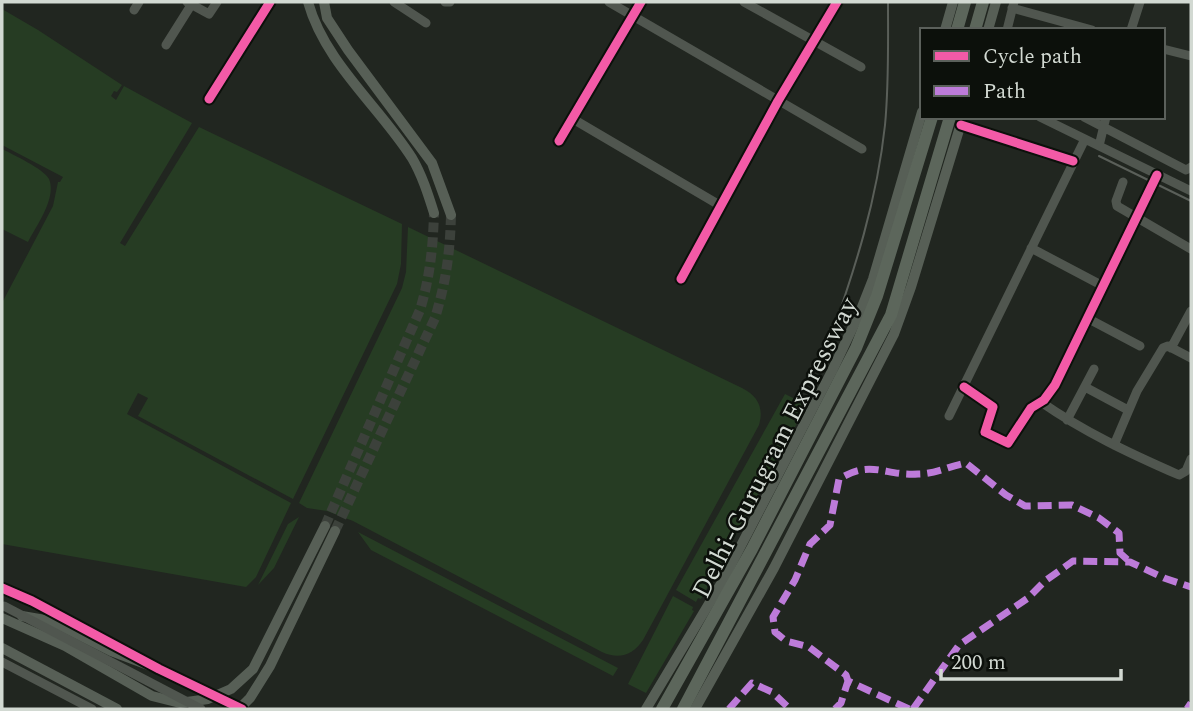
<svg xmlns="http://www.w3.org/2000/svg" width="1193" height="711" viewBox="0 0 1193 711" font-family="Spectral,serif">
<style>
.green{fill:#263c23}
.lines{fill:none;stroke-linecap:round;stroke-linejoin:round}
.major-tunnel{stroke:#3c413b;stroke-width:10;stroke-dasharray:10 5;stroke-linecap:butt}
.minor{stroke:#50564f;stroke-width:9}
.major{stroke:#575f56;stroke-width:10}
.highway{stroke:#5c665b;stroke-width:12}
.rail{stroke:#5a5f59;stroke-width:2}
.minor-bridge{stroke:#50564f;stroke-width:9}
.quiet{stroke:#bd7bd9;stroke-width:7;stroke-dasharray:14 7;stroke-linecap:butt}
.cycleway-casing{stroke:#0c100b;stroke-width:13}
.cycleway{stroke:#f35aa7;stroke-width:9}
.labels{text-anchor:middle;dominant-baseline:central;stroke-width:5;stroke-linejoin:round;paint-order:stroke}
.street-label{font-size:26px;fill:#d2d9d2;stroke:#0c100b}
</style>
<rect width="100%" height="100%" fill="#212620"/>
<path class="green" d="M2,9L38,30L122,85L117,92L114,91L111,96L116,100L124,86L192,123L120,243L125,246L199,127L402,224L401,264L397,284L293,499L138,416L148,398L138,393L127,414L291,503L256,577L246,587L2,544V303L53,206L58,182H60L63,177L2,145Z
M2,149C12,154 44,169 49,179C57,198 36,226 28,242L2,229Z
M408,227L742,388C758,396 764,408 759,425L643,640C633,655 619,660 602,652L353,521L327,511L307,508L299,503L402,288L406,272Z
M785,394L807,405L701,599L698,598L696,602L676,590Z
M299,517L274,568L258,585L288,524Z
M358,532L618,668L613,676L371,550Z
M673,596L693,607L692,610L694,611L646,693L628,684Z"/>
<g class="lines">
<path class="major-tunnel" d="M325,526L420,310C430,277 433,247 434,213
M335,531L435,318C446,282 450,253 451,215"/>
<path class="minor" d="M187,2L209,14L217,2
M394,2L426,23
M445,2H450
M609,2L862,149
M744,2L861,67
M1012,8L1092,30
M134,10L139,2
M1007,30L1014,2
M1131,30L1140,2
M166,45L193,2
M1163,49L1191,56
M209,99L270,2
M1040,117L1191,191
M1084,117L1186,170L1191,167
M573,119L721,206
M961,125L1073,161
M559,141L641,2
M1099,146L1106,117
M1123,182L1116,201L1117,206L1191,249
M1031,248L1103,286
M681,279L778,101L837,2
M1087,318L1140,346
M1171,348L1191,311
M964,387L993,407L985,432L1008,443L1031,408L1044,400L1055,385L1157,175
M1085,387L1128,410
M1041,402C1084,432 1131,454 1179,475L1186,471L1191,459
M949,416L1085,139
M1067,420L1094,369
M1114,445L1137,391L1163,348L1168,346L1191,358
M2,588L32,601L137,657
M2,662L92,709
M156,667L201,689"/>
<path class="major" d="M308,2C325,63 379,106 412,158C422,175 428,194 434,213
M324,2L327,18L348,50L432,163L451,215
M945,30L953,2
M988,30L996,2
M22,616L51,621L111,651L159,669
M2,618L65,646L152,696L180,703L208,699L231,689L253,669L325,526
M2,648L117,709
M239,709L250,698L270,666L335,531
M646,709L722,582L832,371L860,312L873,279L922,112
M695,709L774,568L894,334L911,287L963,117"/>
<path class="highway" d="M957,30L965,2
M975,30L983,2
M662,709L752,549L856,348L877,296L932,117
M683,709L891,315L950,117"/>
<path class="rail" d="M1099,156L1191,201
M830,339C855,269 877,200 885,125C889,84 888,43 888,2"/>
<path class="minor-bridge" d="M4,606L201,709
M201,689L242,709"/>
<path class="quiet" d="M729,709L752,683L772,692L790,709
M835,709L841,703L848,681
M909,709L848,681L846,675L809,647L786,641L775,632L773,617L795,580L810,544L830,525L839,479C872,459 883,476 918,474C935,474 950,466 966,463L1006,495L1025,506L1072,505L1099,518L1119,533L1120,553L1130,562
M913,709L959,645L1028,598L1045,581L1073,561L1130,562L1164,578L1191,587
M1187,709L1191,703"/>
<defs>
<path id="cycleway" d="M209,99L270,2
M961,125L1073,161
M559,141L641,2
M681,279L778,101L837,2
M964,387L993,407L985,432L1008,443L1031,408L1044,400L1055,385L1157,175
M2,588L32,601L159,669L242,709"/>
</defs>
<use href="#cycleway" class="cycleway-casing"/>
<use href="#cycleway" class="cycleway"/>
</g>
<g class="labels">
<g class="street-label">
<text transform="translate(775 448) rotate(-63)">Delhi-Gurugram Expressway</text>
</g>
</g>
<rect width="1193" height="711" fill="none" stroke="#d2d9d2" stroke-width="7"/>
<rect x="920" y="28" width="245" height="91" fill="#0c100b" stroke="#5b605b" stroke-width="2"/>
<rect x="934" y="51" width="35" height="10" fill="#f35aa7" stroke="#5b605b" stroke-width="2"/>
<text x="983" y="63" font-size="21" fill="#d2d9d2">Cycle path</text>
<rect x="934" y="86" width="35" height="10" fill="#bd7bd9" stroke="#5b605b" stroke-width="2"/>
<text x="983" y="98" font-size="21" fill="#d2d9d2">Path</text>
<path d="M941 669v10h180v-10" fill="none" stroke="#d2d9d2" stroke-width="3.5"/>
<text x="951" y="669" font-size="21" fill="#d2d9d2" stroke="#0c100b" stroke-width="5" paint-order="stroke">200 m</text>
</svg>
